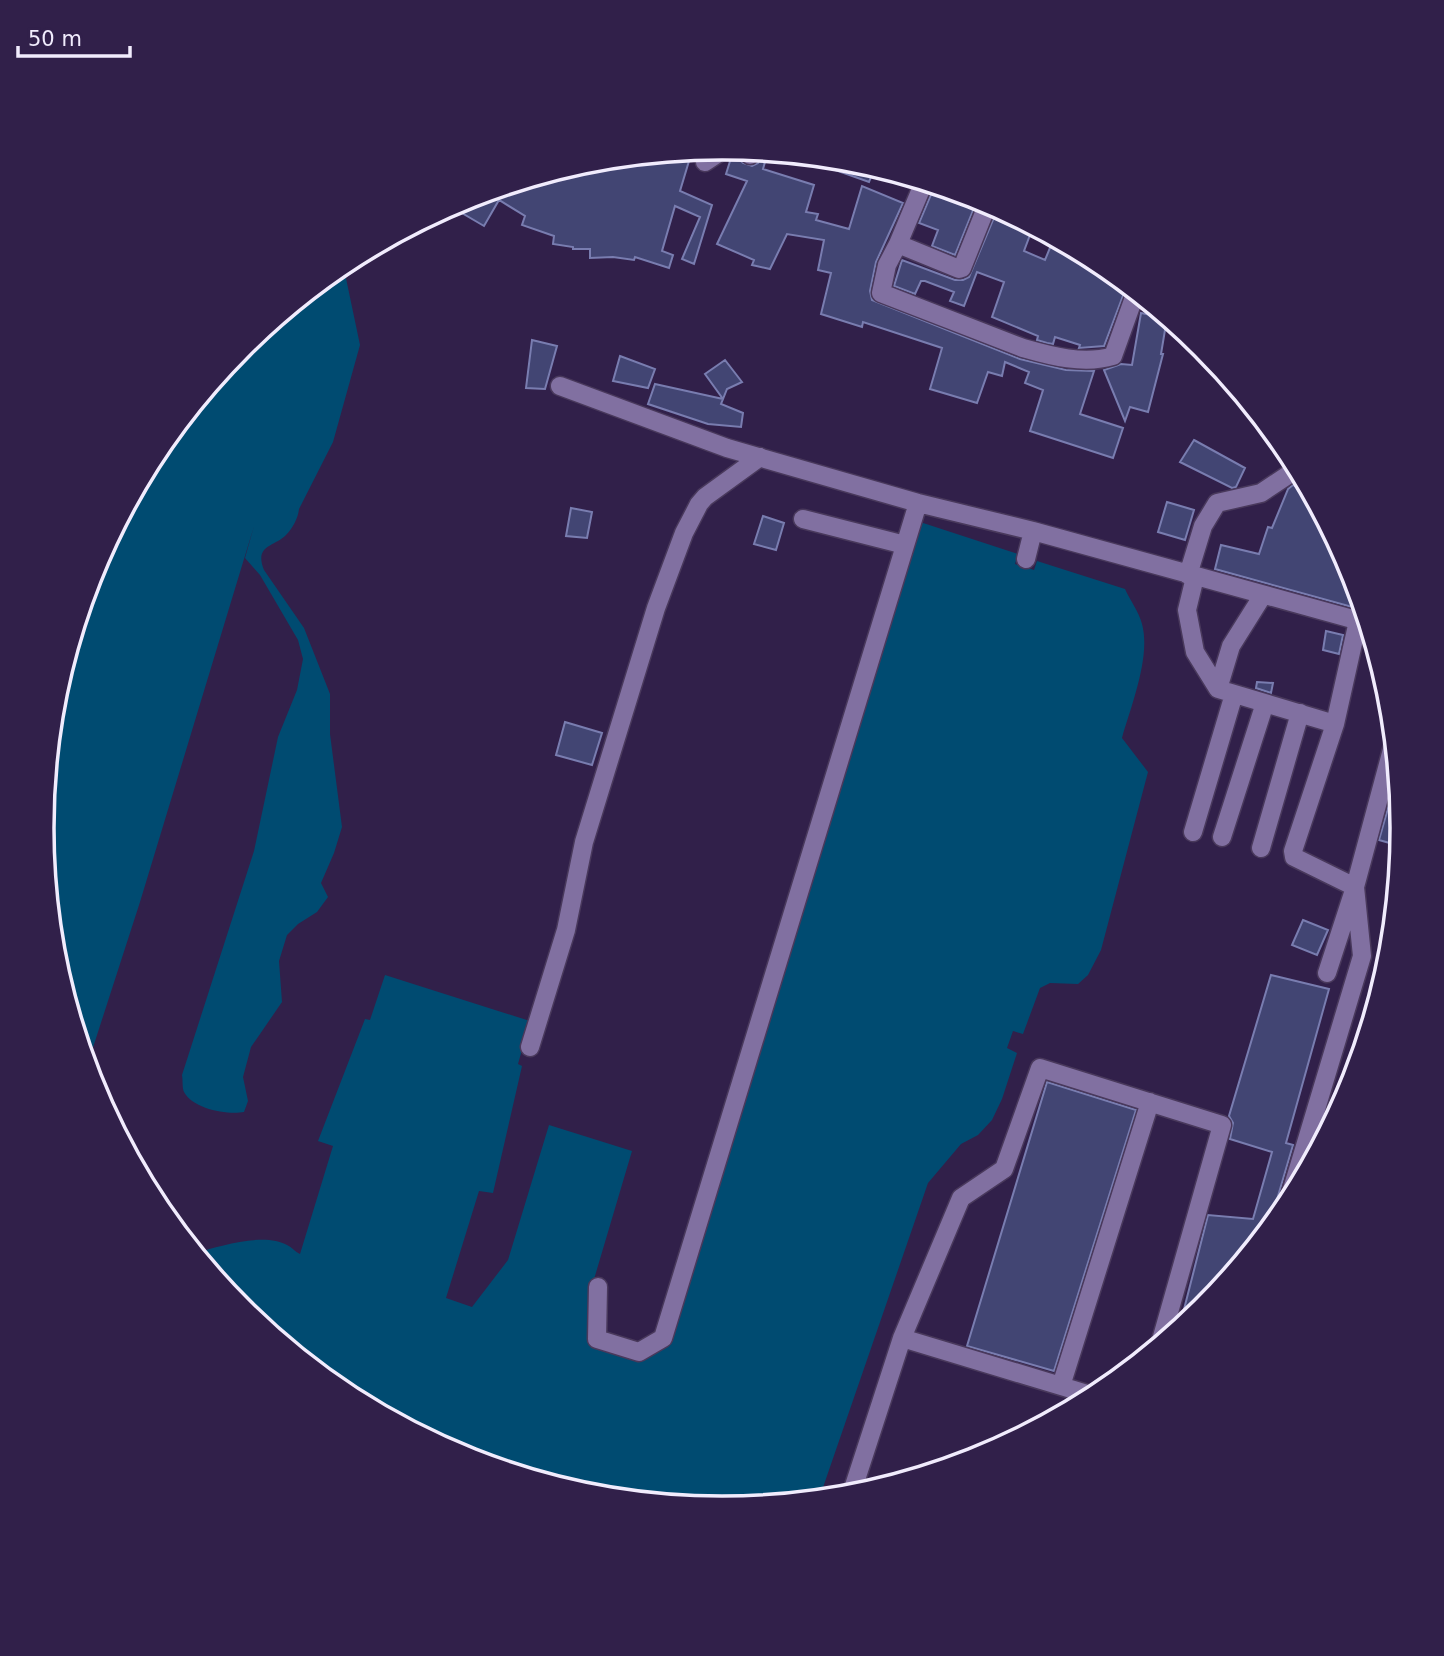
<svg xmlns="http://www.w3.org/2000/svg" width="1444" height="1656" viewBox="0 0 1444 1656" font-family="'DejaVu Sans',sans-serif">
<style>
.water{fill:#004b71}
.building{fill:#424573;stroke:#797db0;stroke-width:2}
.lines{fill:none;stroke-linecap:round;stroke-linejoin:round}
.minor-casing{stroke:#49395c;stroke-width:21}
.minor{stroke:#8170a1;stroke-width:18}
.rim{fill:none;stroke:#f1ecfd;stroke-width:3.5}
</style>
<rect width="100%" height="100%" fill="#31204a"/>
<path class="water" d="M343,264L360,345L333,442L299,509C298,518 293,528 286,535C274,547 254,545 264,570L304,628L330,694V734L342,827L334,853L321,883L328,897L317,912L298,924L287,935L279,961L282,1002L251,1047L243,1077L248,1101L244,1112C227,1115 193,1109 184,1092C182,1088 183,1080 182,1075L254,851L278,737L297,690L303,659L298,640L260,575L245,558L254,526L140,902L87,1066L55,960L42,828L55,695L94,567L157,450L241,347Z
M917,521L1018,554L1015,564L1034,570L1037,561L1125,589C1130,600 1139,612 1142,624C1151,657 1131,706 1122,738L1148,772L1101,950L1088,975L1078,984L1050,983L1040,988L1023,1034L1013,1031L1007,1048L1017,1053L1002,1099L992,1120L978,1135L961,1144L928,1183L819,1499L722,1508L589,1495L461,1456L344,1393L241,1309L196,1253C219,1246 265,1232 287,1245C292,1247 295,1252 300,1254L333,1146L318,1141L365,1019L370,1020L385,975L530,1021L518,1064L522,1066L493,1193L479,1191L446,1298L472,1307L508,1260L549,1125L632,1151L592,1286L593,1343L641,1359L669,1342Z"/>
<path class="building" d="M692,151L680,191L712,205L694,264L682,259L700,217L675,206L662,251L673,255L669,268L635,257L634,260L613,257L590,258V249H573V247L553,244L554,236L522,225L525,216L499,200L484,226L450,206L462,200L590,161Z
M761,152H768L763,169L814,185L806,212L818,214L816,220L849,229L862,186L903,203L876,262L870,291L872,300L1020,359L1066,370L1094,371L1080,414L1123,428L1113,458L1030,431L1043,390L1025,383L1029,372L1005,362L1002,376L988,372L977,403L930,389L942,348L863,322L862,327L821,314L831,273L818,270L824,240L787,234L770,269L752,265L754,260L717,244L747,181L726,174L731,158L735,155L743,163L752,166L758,163Z
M811,157L855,161L875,167L869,182L810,161Z
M935,185L978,198L955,255L932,246L938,230L919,223Z
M998,208L1033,227L1024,251L1045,260L1054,238L1100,263L1127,285L1104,346L1079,348L1080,345L1055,337L1053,344L1047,343L1037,340L1038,336L992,317L1004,282L977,272L964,306L950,301L954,292L925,281H921L915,294L894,286L902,260L955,280H963L969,277Z
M1141,313L1167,318L1161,354H1163L1148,412L1130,407L1125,421L1104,370L1121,364L1132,365Z
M532,340L557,346L545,389L526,388Z
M620,356L655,369L648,388L613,381Z
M725,360L742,382L727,389L723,399L705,374Z
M655,384L723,399L721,404L743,413L741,427L708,424L648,404Z
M1194,440L1245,468L1236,487L1232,488L1180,462Z
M1293,485L1309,491L1350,568L1363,610L1215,569L1221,545L1259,554L1268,527L1272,528L1288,489Z
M1167,502L1194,510L1185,540L1158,532Z
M571,508L592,512L587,538L566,536Z
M763,516L784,523L776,550L754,544Z
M1326,631L1343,635L1339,654L1323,650Z
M1257,682L1273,683L1271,693L1256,688Z
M565,722L602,733L592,765L556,755Z
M1397,776L1401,819L1393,844L1379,840Z
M1303,920L1328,930L1317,955L1292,945Z
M1271,975L1329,989L1286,1143L1293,1145L1276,1203V1209L1280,1215L1203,1309L1179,1329L1208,1215L1253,1219L1272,1152L1230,1139L1233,1123L1229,1116Z
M1047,1082L1136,1110L1054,1371L967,1346Z"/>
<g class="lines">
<defs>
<path id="minor" d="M745,150L750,155
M705,162L726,148
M988,203L962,268L959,269L898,244L887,265L881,293L1023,348C1051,356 1084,365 1113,356L1136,292
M898,244L924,182
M560,386L727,448L918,503L1033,531L1367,623
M803,519L905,545
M1026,559L1033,531
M1188,575L1203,526L1217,503L1261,493L1288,475L1299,471
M1195,577L1187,610L1195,652L1218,689L1335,724
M1218,689L1231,646L1263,595
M1193,832L1234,694
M1222,837L1265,703
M1261,848L1300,713
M1327,973L1355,887L1294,857L1293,851L1335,724L1358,621
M530,1047L566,930L584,842L656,608L684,533L699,504L705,497L760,457
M1347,1094L1358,1063
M1287,1206L1362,956L1355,887L1394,742
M598,1287L597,1339L639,1352L663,1338L918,503
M902,1338L1094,1396
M1061,1386L1150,1102
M851,1495L902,1338L961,1198L1004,1169L1040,1068L1222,1125L1160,1344"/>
</defs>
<use href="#minor" class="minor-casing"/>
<use href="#minor" class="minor"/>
</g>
<path d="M0 0H1444V1656H0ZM54 828a668 668 0 1 1 1336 0a668 668 0 1 1-1336 0Z" fill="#31204a" fill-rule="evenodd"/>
<path class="rim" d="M54 828a668 668 0 1 1 1336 0a668 668 0 1 1-1336 0Z"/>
<path d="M18 46v10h112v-10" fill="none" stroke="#f1ecfd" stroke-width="3.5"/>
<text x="28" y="46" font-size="21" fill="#f1ecfd" stroke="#31204a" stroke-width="5" paint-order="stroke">50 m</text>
</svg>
